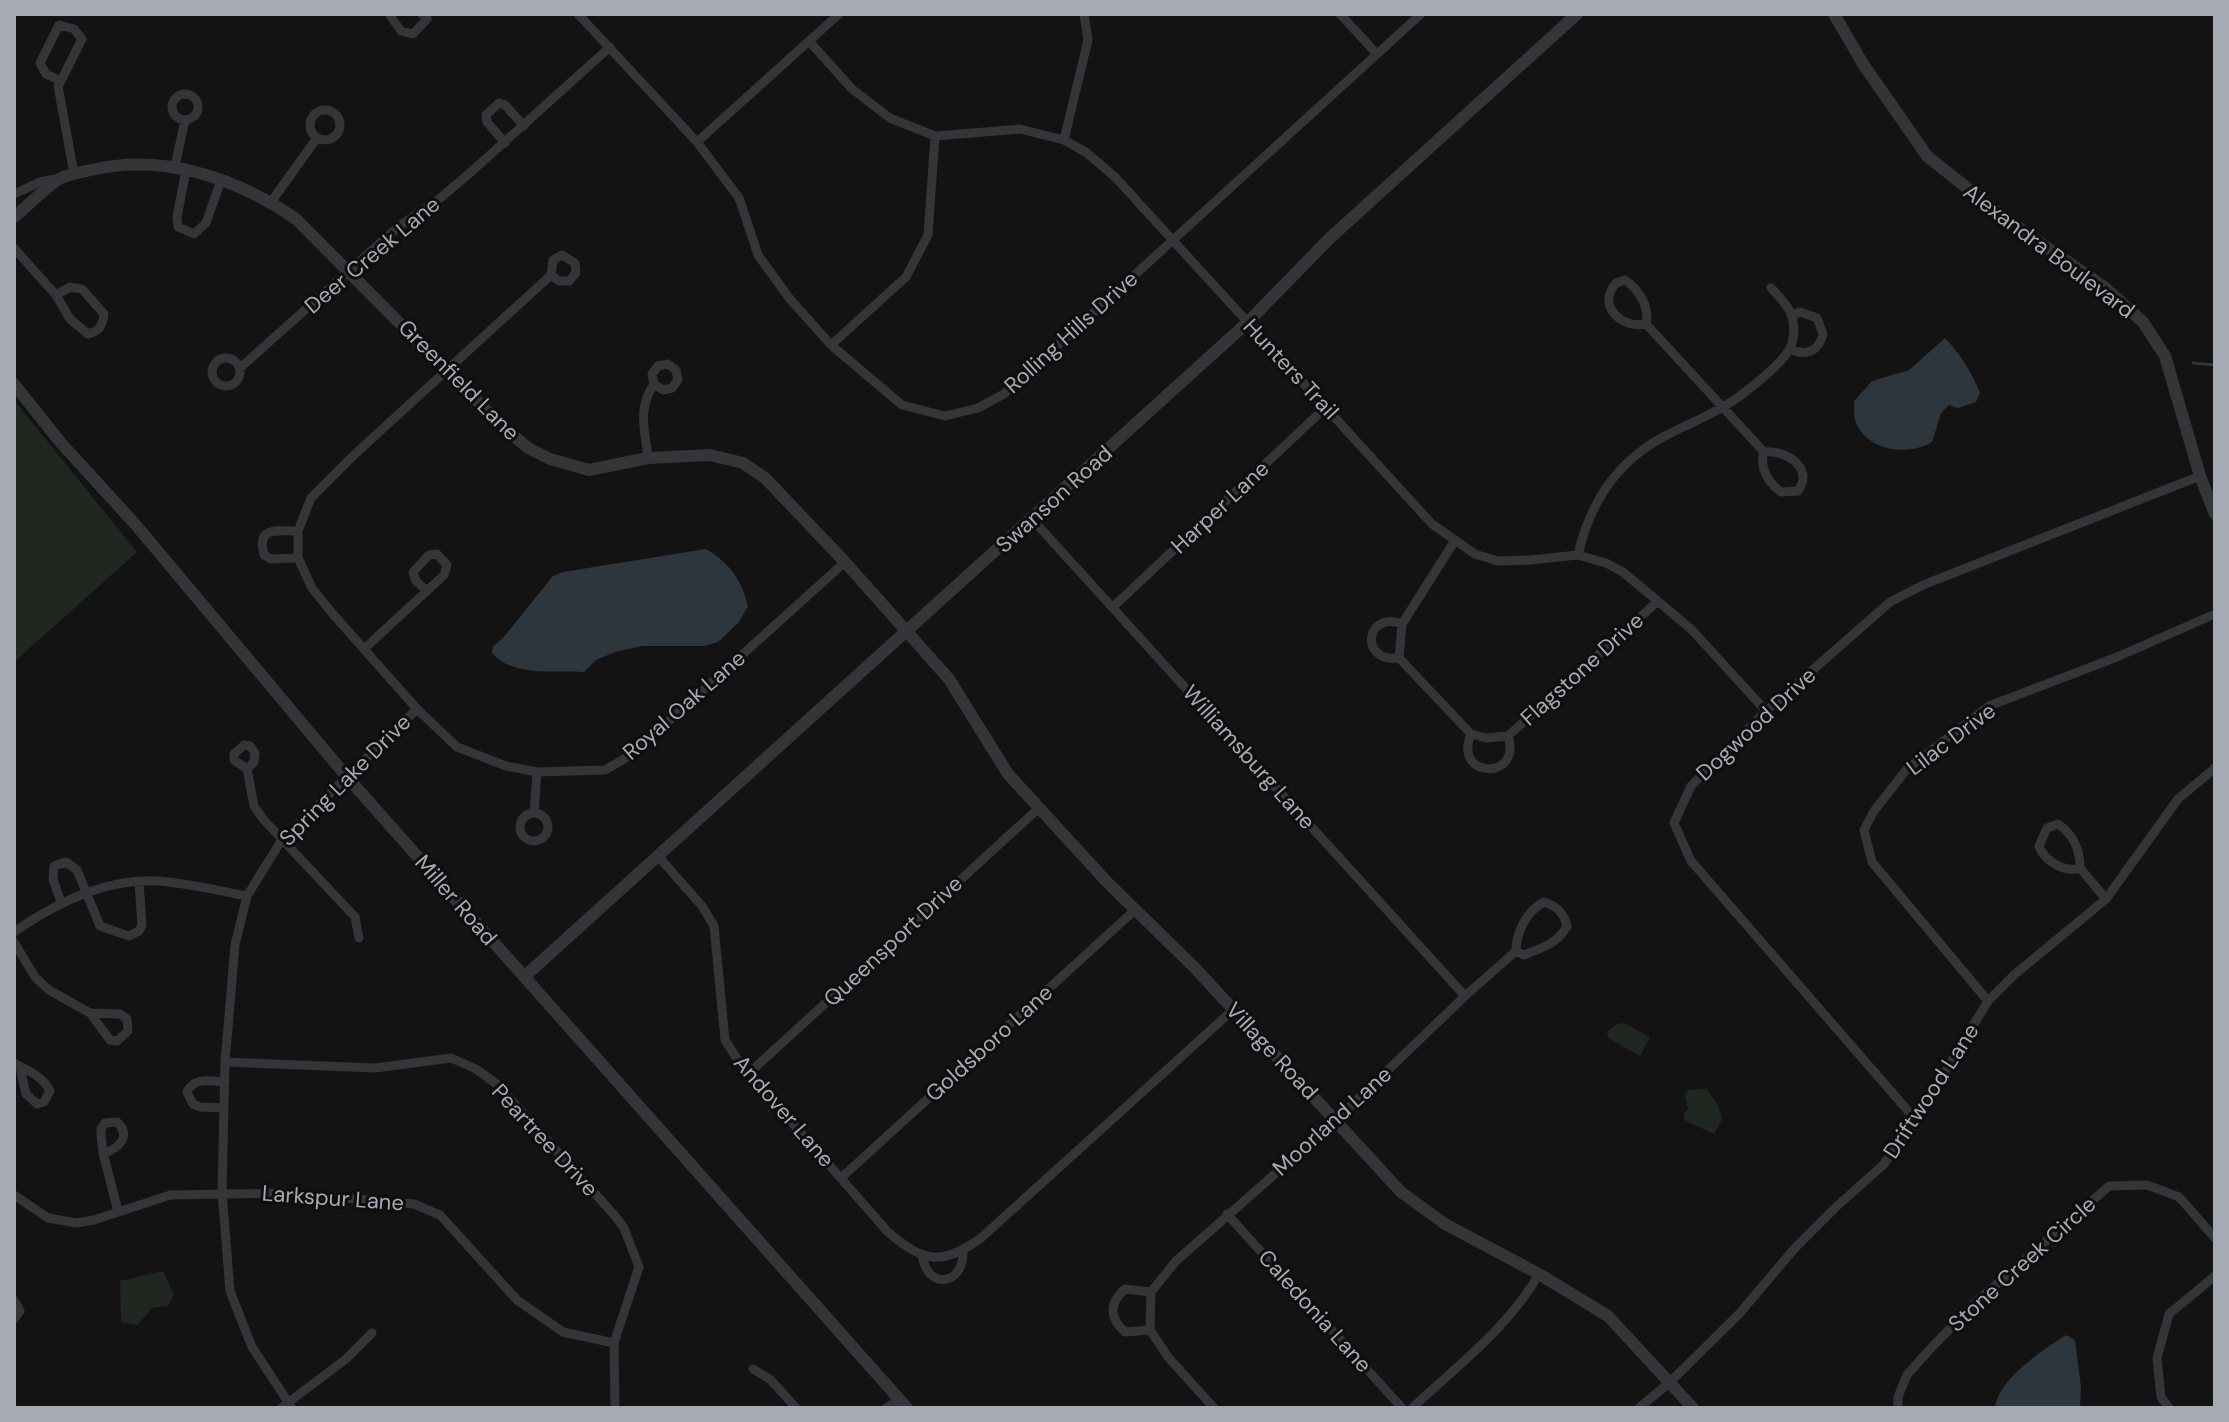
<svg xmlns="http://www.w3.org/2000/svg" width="2229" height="1422" viewBox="0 0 2229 1422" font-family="'DM Sans',sans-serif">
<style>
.green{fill:#1f2720}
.water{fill:#2c363c}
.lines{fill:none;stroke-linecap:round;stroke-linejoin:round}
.stream{stroke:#2c363c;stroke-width:3}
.minor{stroke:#343539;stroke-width:9}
.tertiary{stroke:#343539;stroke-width:12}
.labels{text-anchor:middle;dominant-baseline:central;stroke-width:6;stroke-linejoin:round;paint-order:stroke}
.street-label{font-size:22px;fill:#a5aab4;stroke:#0e0e0f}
</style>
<rect width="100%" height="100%" fill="#131314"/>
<path class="green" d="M14,400L137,552L14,662Z
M1624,1023L1650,1037L1640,1056L1608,1038L1607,1032C1613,1026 1616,1024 1624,1023Z
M1707,1089L1719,1107L1722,1120L1714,1134L1684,1120V1114L1688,1109L1685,1094L1687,1090Z
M163,1271L174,1295L168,1306L152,1308L138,1325L121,1322L120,1281Z"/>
<path class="water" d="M1945,338C1961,355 1971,371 1980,393L1976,402L1958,408L1949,405L1941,413L1932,442C1908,457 1865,451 1855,420C1854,415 1854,407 1854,401L1872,381L1909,370Z
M706,549C729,562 742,581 748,606L739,622L718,642L704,646H642L615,652L596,660L584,672C556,670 512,677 492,653L493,646L503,638L553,576L563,572Z
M2066,1335L2075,1340L2081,1387L2080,1408H1995C1998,1379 2043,1350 2066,1335Z"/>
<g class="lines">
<path class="stream" d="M2193,363L2215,365"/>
<path class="minor" d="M389,14L401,31L413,34L427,19L422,14
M578,14L697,142L739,198L758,255L790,299L831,345L902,405L945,416L978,408L1004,394L1421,14
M1340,14L1377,54
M809,41L852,89L890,118L935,136L1020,129L1064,140L1087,153L1115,177L1432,524L1475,554L1498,561L1530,560L1578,555L1606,563L1623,572L1691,629L1766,711
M61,81L46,74L40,63L59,25L74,29L82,39L61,81L58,86L74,174
M172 107a13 13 0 1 1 26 0a13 13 0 1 1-26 0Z
M310 125a15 15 0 1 1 30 0a15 15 0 1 1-30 0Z
M1064,140L1088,40L1084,14
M697,142L839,14
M505,143L487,122L486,115L499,103L505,105L524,126
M175,166L185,120
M186,170L177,217L178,227L194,234L206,223L221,180
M14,194L40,182L55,179
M271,202L317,138
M14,248L56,295L70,319L88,334C99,331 103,326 104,314L82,289L70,287L56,295
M551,275L559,281H569L576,273L575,263L562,255L553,260L551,275L354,455L311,498L298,531V558L312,588L332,613L417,709L457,747L506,766L537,772L605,770L631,755L845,562
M1646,324C1622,329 1596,306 1616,283L1625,280C1639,289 1650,308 1646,324L1764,452C1785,449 1815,468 1798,491L1781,492C1768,482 1759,468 1764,452
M831,345L906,277L928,235L935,136
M1790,349C1806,357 1819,351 1823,334L1817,318L1800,312L1792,315
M212 372a14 14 0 1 1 28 0a14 14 0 1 1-28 0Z
M240,368L398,227L438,200L471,172L610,47
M648,458C645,430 637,409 654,384L652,374L658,366L668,364L676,370L678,380L672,388L663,390L654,384
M1032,519L1465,996
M298,531C277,531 256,526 264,555L271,559L298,558
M1454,542L1402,624L1399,658L1471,734L1486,738L1508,736L1657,602
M1578,555C1587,515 1606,478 1640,452C1664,433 1694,424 1721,408C1738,399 1782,365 1790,348C1795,339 1795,321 1790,312C1786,303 1778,295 1771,288
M1114,606L1326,407
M364,649L444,575L447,565L437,554L429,555L413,572L416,581L427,591
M1399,658C1359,663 1365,610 1402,624
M1471,734C1452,779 1523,781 1508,736
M247,769L234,760V754L244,745L250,746L255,753L254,762L247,769L254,806L263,819L355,917L359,938
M534,813L537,772
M520 827a14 14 0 1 1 28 0a14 14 0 1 1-28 0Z
M658,856L702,906L714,926L725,1040L739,1062L887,1231C923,1262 941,1267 981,1238L1234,1009
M2080,868C2065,873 2044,861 2039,846L2047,828L2058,824C2074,835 2080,849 2080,868L2106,899
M61,902L53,879L54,866L66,862L77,870L100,926L129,936L139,931L142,925L139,882
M14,932C59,901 112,875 168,882C195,885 221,891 247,896
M14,942L35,977L49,990L90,1013L110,1040L117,1041L128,1031L127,1019L120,1014L90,1013
M1988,1001L1872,862L1864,830L1874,811L1907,769L1989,706L2117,657L2215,614
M225,1062L375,1068L451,1058L476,1069L498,1085L615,1216L624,1228L639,1267L614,1343L615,1408
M14,1063C27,1070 44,1077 50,1091L44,1102L37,1104L26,1094L20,1067
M748,1074L1039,808
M224,1108L200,1107L193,1104L187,1092C194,1077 210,1081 225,1082
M1916,1120L1691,861L1674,823L1691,786L1766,711L1890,602L1923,585L2200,476
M103,1154C119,1148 132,1136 117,1122L105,1123L101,1129C101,1138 102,1147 104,1157L118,1211
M841,1178L1136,909
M14,1195L48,1218L77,1223L94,1220L170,1195L286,1193L414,1204L440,1215L517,1300L563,1332L614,1343
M1227,1214L1402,1408
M922,1254C926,1290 964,1287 963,1251
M14,1300L20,1311L14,1319
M1150,1330L1125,1332C1109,1318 1109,1303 1125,1289L1151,1292
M753,1369L771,1380L796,1408
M281,1408L346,1359L372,1333
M292,1408L252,1347L230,1291L222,1192L225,1062L235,945L247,896L281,841L417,709
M886,1408L900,1399
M1214,1408L1168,1357L1150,1330L1151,1292L1176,1261L1336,1120L1465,996L1516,951C1516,932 1527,911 1544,902C1557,906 1564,913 1567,926C1557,944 1542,948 1524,955L1516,951
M1412,1408C1457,1366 1508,1328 1539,1274
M1639,1408L1670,1382L1739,1314L1794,1249L1836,1207L1883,1165L1916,1120L1988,1001L2014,975L2106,899L2178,799L2215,768
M1898,1408V1397L1907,1375L1931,1348L1975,1303L2109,1186L2147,1185L2179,1197L2215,1238
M2169,1408L2161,1397L2157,1358L2169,1314L2215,1276"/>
<path class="tertiary" d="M1834,14L1863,64L1927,156L2006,219L2104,287L2143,322L2165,356L2200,476L2215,514
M14,217C24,209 53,181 61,178C70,174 82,172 91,170C163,153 237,178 296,219L501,425L528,448L550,459L589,470L648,458L710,455L743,463L765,478L845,562L949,679L1008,774L1107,882L1195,968L1401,1192L1445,1224L1539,1274L1608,1316L1693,1408
M14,384L61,443L135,524L347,777L907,1408
M524,977L1248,322L1330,238L1577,14"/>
</g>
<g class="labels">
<g class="street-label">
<text transform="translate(2049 251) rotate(37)">Alexandra Boulevard</text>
<text transform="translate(372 255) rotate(-40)">Deer Creek Lane</text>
<text transform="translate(1071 332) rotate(-42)">Rolling Hills Drive</text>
<text transform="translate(1291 369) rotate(47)">Hunters Trail</text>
<text transform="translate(459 380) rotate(45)">Greenfield Lane</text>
<text transform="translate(1054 499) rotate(-42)">Swanson Road</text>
<text transform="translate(1220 507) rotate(-43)">Harper Lane</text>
<text transform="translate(1582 669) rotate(-42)">Flagstone Drive</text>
<text transform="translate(684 705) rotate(-41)">Royal Oak Lane</text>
<text transform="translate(1756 724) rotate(-43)">Dogwood Drive</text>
<text transform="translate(1951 739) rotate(-37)">Lilac Drive</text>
<text transform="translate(1249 757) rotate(48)">Williamsburg Lane</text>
<text transform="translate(345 780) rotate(-45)">Spring Lake Drive</text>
<text transform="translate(456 900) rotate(49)">Miller Road</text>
<text transform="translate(893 941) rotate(-43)">Queensport Drive</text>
<text transform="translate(989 1043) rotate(-42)">Goldsboro Lane</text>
<text transform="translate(1272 1051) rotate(47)">Village Road</text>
<text transform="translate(1931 1091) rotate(-57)">Driftwood Lane</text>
<text transform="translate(784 1111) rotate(49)">Andover Lane</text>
<text transform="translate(1332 1121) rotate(-42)">Moorland Lane</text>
<text transform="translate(545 1140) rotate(47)">Peartree Drive</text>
<text transform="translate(333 1198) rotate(4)">Larkspur Lane</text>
<text transform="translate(2022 1264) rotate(-42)">Stone Creek Circle</text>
<text transform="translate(1315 1311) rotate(48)">Caledonia Lane</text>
</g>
</g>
<rect width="2229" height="1422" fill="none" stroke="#a5aab4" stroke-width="32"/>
</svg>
